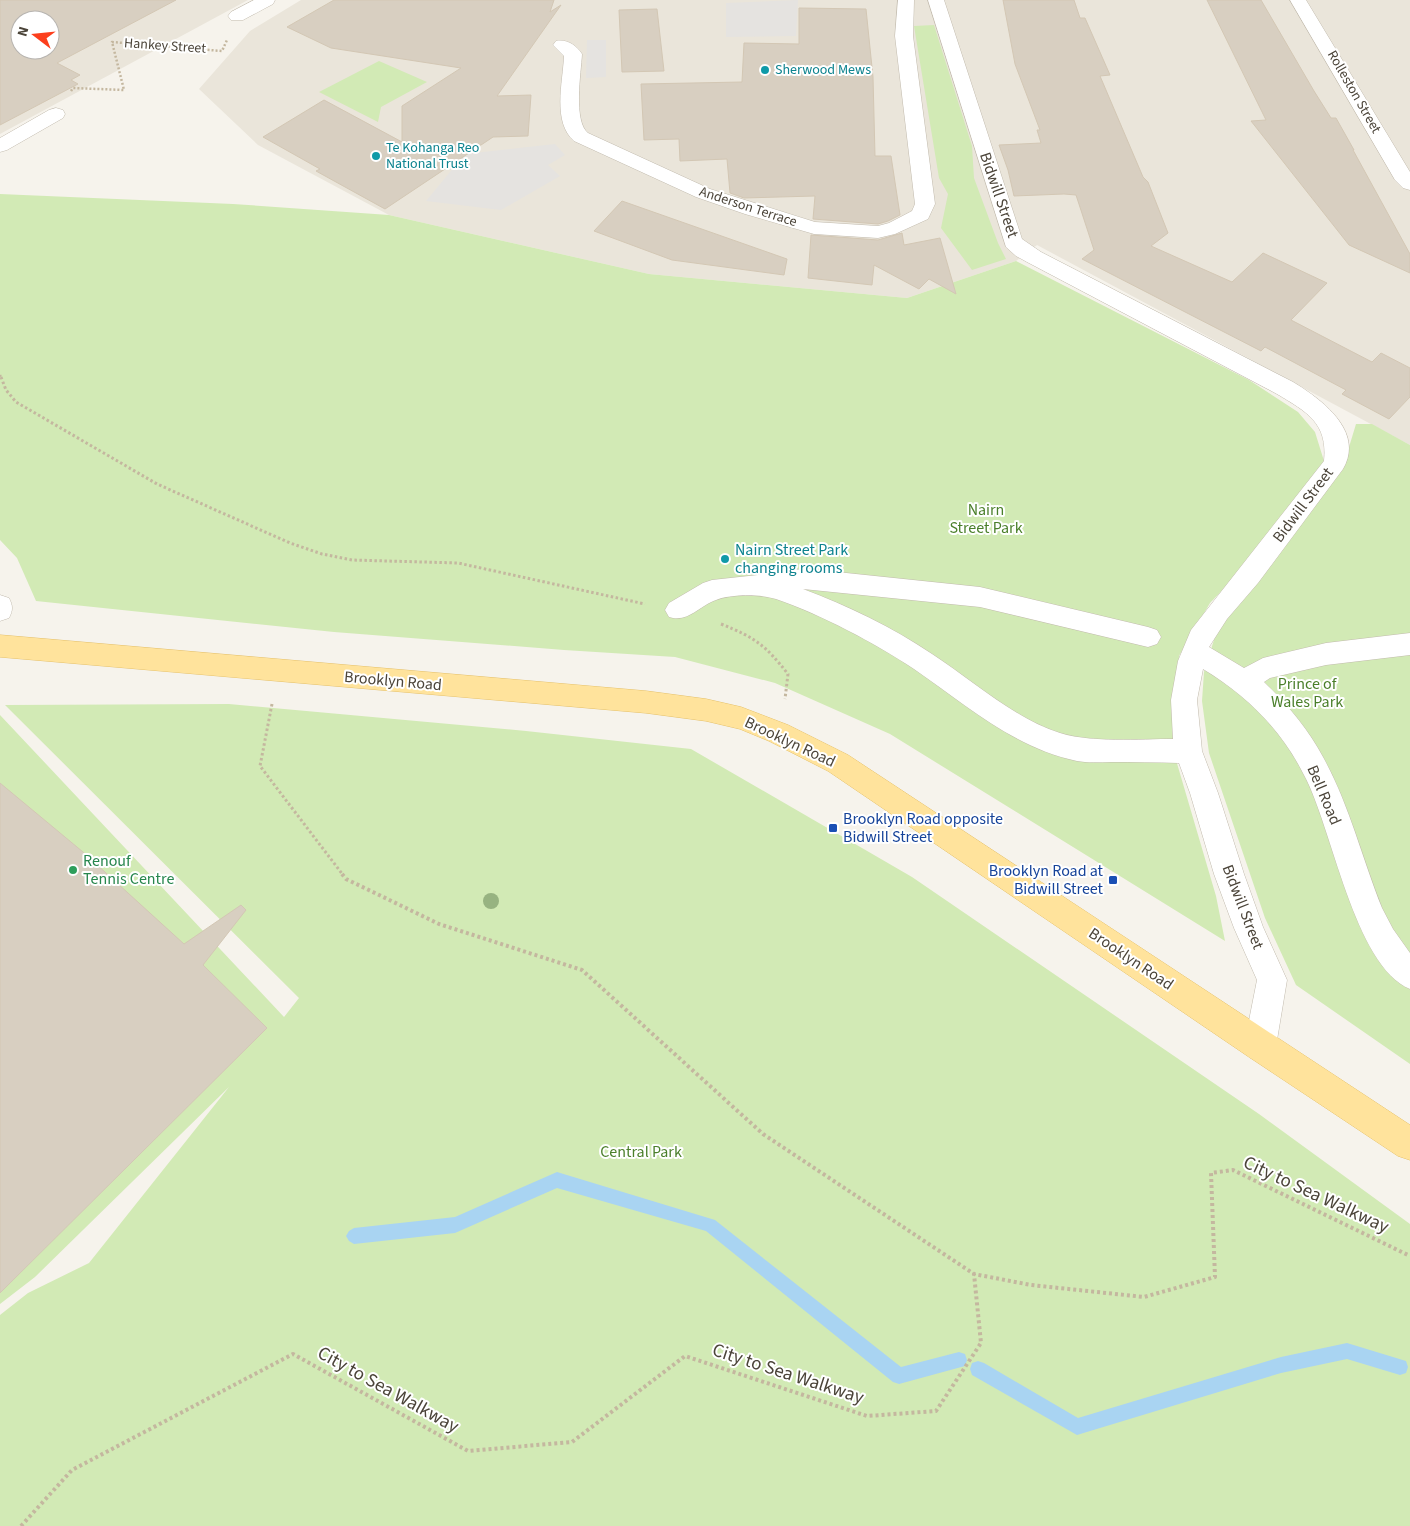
<svg xmlns="http://www.w3.org/2000/svg" width="1410" height="1526" viewBox="0 0 1410 1526" font-family="'Source Sans 3',sans-serif">
<style>
.residential{fill:#eae5da;fill-rule:evenodd}
.green{fill:#d2eab5}
.parking{fill:#e5e3e0}
.lines{fill:none;stroke-linecap:round;stroke-linejoin:round}
.stream{fill:#a9d4f2;fill-rule:evenodd}
.building{fill:#d8cfc1;stroke:#d3c7b4;fill-rule:evenodd}
.minor-casing{stroke:#c2bbae;stroke-width:1}
.major-casing{stroke:#e6c16a;stroke-width:1}
.path-far2{stroke:#c4b79f;stroke-width:2.5;stroke-dasharray:2 2;stroke-linecap:butt}
.path-far1{stroke:#c4b79f;stroke-width:3;stroke-dasharray:2.5 2.5;stroke-linecap:butt}
.path{stroke:#c4b79f;stroke-width:4;stroke-dasharray:3 3;stroke-linecap:butt}
.minor{fill:#fff;fill-rule:evenodd}
.major{fill:#ffe39c;fill-rule:evenodd}
.tree{fill:#97b381}
.culture-dot{fill:#0f9aa8;stroke:#fff;stroke-width:2}
.transit-dot{fill:#1a4fb4;stroke:#fff;stroke-width:2}
.leisure-dot{fill:#2e9e5b;stroke:#fff;stroke-width:2}
.labels{text-anchor:middle;dominant-baseline:central;stroke-width:4;stroke-linejoin:round;paint-order:stroke}
.far-street-label{font-size:14px;fill:#4b4439;stroke:#fff}
.far-culture-label{font-size:14px;fill:#0d838f;stroke:#fff;text-anchor:start}
.street-label{font-size:16px;fill:#4b4439;stroke:#fff}
.park-label{font-size:16px;fill:#4a7f2a;stroke:#fff}
.culture-label{font-size:16px;fill:#0d838f;stroke:#fff;text-anchor:start}
.transit-label{font-size:16px;fill:#164399;stroke:#fff;text-anchor:start}
.leisure-label{font-size:16px;fill:#27864d;stroke:#fff;text-anchor:start}
.near-street-label{font-size:19px;fill:#4b4439;stroke:#fff}
</style>
<rect width="100%" height="100%" fill="#f6f3ec"/>
<path class="residential" d="M0,0H248L0,134ZM20,20H50V50H20Z
M301,0H1410V445L1037,245L1016,261L907,298L649,274L389,215L258,145L199,89L250,31Z"/>
<path class="green" d="M934,25L972,146L974,178L998,243L1006,259L972,270L941,228L948,194L939,178L914,26Z
M379,61L427,82L381,107L378,122L319,92Z
M0,194L233,204L389,215L649,274L907,298L1016,261L1249,380L1298,412L1315,432L1324,461L1284,526L1210,603L1179,656L1176,760L1216,896L1225,941L890,734L775,683L675,657L564,650L334,632L36,601L17,558L0,540Z
M1356,424H1372L1410,445V1064L1296,985L1265,918L1209,753L1202,701L1204,672L1222,614L1343,467Z
M229,704L526,731L691,749L912,877L1259,1114L1410,1224V1526H0V1315L28,1293L89,1263L229,1087L35,1277L0,1304V715L284,1017L299,998L5,705Z"/>
<path class="parking" d="M798,0L796,36L726,37V3Z
M587,40H606V77L586,78Z
M555,144L565,155L548,165L560,176L501,210L426,201L465,154Z"/>
<g class="lines">
<path class="stream" d="M557,1172L715,1220L901,1367L959,1352L965,1354L967,1360L965,1366L899,1384L893,1382L706,1231L557,1188L455,1233L354,1244L349,1241L346,1236L349,1231L354,1228L455,1217Z
M1347,1343L1406,1361L1408,1367L1406,1373L1400,1375L1347,1359L1281,1373L1077,1435L972,1375L970,1369L972,1363L978,1361L984,1363L1078,1418L1281,1357Z"/>
</g>
<path class="building" d="M0,0H176L57,63L80,75L71,80L78,84L0,125ZM20,20H50V50H20Z
M334,0H554L550,12L561,5L497,96L531,95L528,136L493,137L481,145L464,146L475,149L385,209L316,171L320,169L263,137L324,100L402,142V106L461,68L331,48L287,27Z
M1003,0H1074L1080,18H1085L1110,75L1100,76L1143,177L1148,182L1168,233L1151,246L1232,282L1263,253L1327,283L1291,320L1372,362L1381,353L1410,368V397L1389,419L1342,394L1346,390L1265,347L1261,351L1082,259L1094,250L1076,195L1064,194L1014,196L1008,170L999,145L1041,143L1037,130H1040L1015,64Z
M1207,0H1261L1314,91L1331,118H1336L1354,150H1353L1410,254V273L1349,245L1251,121L1266,120Z
M799,8L866,9L873,77L875,156H891L900,215L888,221L878,224L813,219L815,196L744,198L730,193L727,159L680,161L679,139L644,140L641,84L742,82L744,43L799,44Z
M657,9L664,71L622,72L619,10Z
M622,201L787,259L784,275L672,260L594,231Z
M902,233L904,245L940,238L956,294L929,279L919,289L874,265L872,285L808,278L811,235L878,240Z
M0,783L83,852L184,944L241,905L246,910L203,965L267,1028L0,1293Z"/>
<g class="lines">
<defs>
<path id="minor" d="M254,0H275L273,4L243,20H231L228,16L231,12Z
M898,0H914L913,36L935,204L928,219L895,234L878,238L814,234L745,214L696,197L574,141C552,122 563,82 564,56L553,45L556,41C567,39 576,45 582,54C581,73 573,121 588,133L710,189L815,222L878,226L889,223L912,211L915,204L895,36Z
M928,0H944L1022,239L1041,252L1293,382C1321,399 1365,431 1343,469L1258,583L1227,619L1209,647L1244,668L1263,658L1326,643L1410,633V655L1326,665L1270,678L1264,682C1287,704 1308,729 1323,757C1349,804 1362,858 1382,908L1393,929L1410,953V989C1354,966 1332,826 1304,775C1281,729 1246,695 1203,669L1197,700L1202,751L1218,793L1244,874L1263,927L1287,980L1276,1046L1271,1057L1260,1062L1249,1057L1244,1046L1257,980L1234,928L1214,874L1190,793L1179,763C1156,762 1133,762 1111,762C1100,762 1087,763 1077,761C1014,748 965,704 914,669C875,643 820,614 776,599C760,594 731,594 716,600C699,606 688,623 669,617L665,610L669,603L703,583L712,580L758,575L768,571L808,569L980,587L1148,627L1157,630L1161,637L1157,644L1148,647L980,607L803,589C848,606 892,627 932,654C972,680 1015,719 1060,733C1092,743 1139,739 1173,739L1171,700L1178,661L1191,630L1324,461C1328,423 1307,412 1277,394L1027,262L1016,256L1006,247Z
M1290,0H1306L1410,172V190L1403,188L1395,180Z
M56,108L63,110L65,114L63,118L7,150L0,152V138L49,110Z
M0,595L9,598C13,606 13,610 9,618L0,621Z"/>
<path id="major" d="M0,635L646,691L706,699L741,707L788,725L848,755L1410,1125V1160L1398,1156L1249,1057L828,771L769,741L740,729L706,721L646,713L0,657Z"/>
</defs>
<use href="#minor" class="minor-casing"/>
<use href="#major" class="major-casing"/>
<path class="path-far2" d="M71,91L73,88L124,90L112,42L222,51L227,40
M0,375L1,378"/>
<path class="path-far1" d="M1,377L6,390L16,402L157,484L290,543L322,554L352,560L458,563L645,604
M721,624C756,638 765,645 788,674L785,699
M272,704L260,766L343,875"/>
<path class="path" d="M342,874L346,879L439,924L582,970L763,1134L974,1274
M21,1526L72,1470L293,1354L468,1451L572,1442L685,1356L867,1416L936,1411L981,1343L974,1274L1031,1285L1144,1297L1215,1277L1211,1173L1233,1170L1410,1256"/>
<use href="#minor" class="minor"/>
<use href="#major" class="major"/>
</g>
<circle class="tree" cx="491" cy="901" r="8"/>
<g class="culture-dot">
<circle cx="765" cy="70" r="5"/>
<circle cx="376" cy="156" r="5"/>
<circle cx="725" cy="559" r="5"/>
</g>
<g class="transit-dot">
<rect x="828" y="823" width="10" height="10" rx="2.5"/>
<rect x="1108" y="875" width="10" height="10" rx="2.5"/>
</g>
<circle class="leisure-dot" cx="73" cy="870" r="5"/>
<g class="labels">
<g class="far-street-label">
<text transform="translate(165 46) rotate(4)">Hankey Street</text>
<text transform="translate(1354 92) rotate(60)">Rolleston Street</text>
<text transform="translate(748 207) rotate(18)">Anderson Terrace</text>
</g>
<g class="far-culture-label">
<text x="775" y="70">Sherwood Mews</text>
<text x="386" y="148">Te Kohanga Reo<tspan x="386" dy="16">National Trust</tspan></text>
</g>
<g class="street-label">
<text transform="translate(999 195) rotate(71)">Bidwill Street</text>
<text transform="translate(1303 505) rotate(-53)">Bidwill Street</text>
<text transform="translate(393 681) rotate(5)">Brooklyn Road</text>
<text transform="translate(790 742) rotate(25)">Brooklyn Road</text>
<text transform="translate(1324 795) rotate(67)">Bell Road</text>
<text transform="translate(1243 907) rotate(69)">Bidwill Street</text>
<text transform="translate(1131 959) rotate(34)">Brooklyn Road</text>
</g>
<g class="park-label">
<text x="986" y="510">Nairn<tspan x="986" dy="18">Street Park</tspan></text>
<text x="1307" y="684">Prince of<tspan x="1307" dy="18">Wales Park</tspan></text>
<text x="641" y="1152">Central Park</text>
</g>
<g class="culture-label">
<text x="735" y="550">Nairn Street Park<tspan x="735" dy="18">changing rooms</tspan></text>
</g>
<g class="transit-label">
<text x="843" y="819">Brooklyn Road opposite<tspan x="843" dy="18">Bidwill Street</tspan></text>
<text x="1103" y="871" text-anchor="end">Brooklyn Road at<tspan x="1103" dy="18">Bidwill Street</tspan></text>
</g>
<g class="leisure-label">
<text x="83" y="861">Renouf<tspan x="83" dy="18">Tennis Centre</tspan></text>
</g>
<g class="near-street-label">
<text transform="translate(1316 1195) rotate(25)">City to Sea Walkway</text>
<text transform="translate(788 1374) rotate(18)">City to Sea Walkway</text>
<text transform="translate(388 1390) rotate(29)">City to Sea Walkway</text>
</g>
</g>
<g transform="translate(35 35) rotate(286)"><circle r="24" fill="#ffffff" stroke="#b7b4b0"/>
<path d="M0-4L9 19L0 12L-9 19Z" fill="#fc3f1d"/>
<text y="-8" font-size="14" font-weight="bold" text-anchor="middle" fill="#4b4439">N</text>
</g>
</svg>
